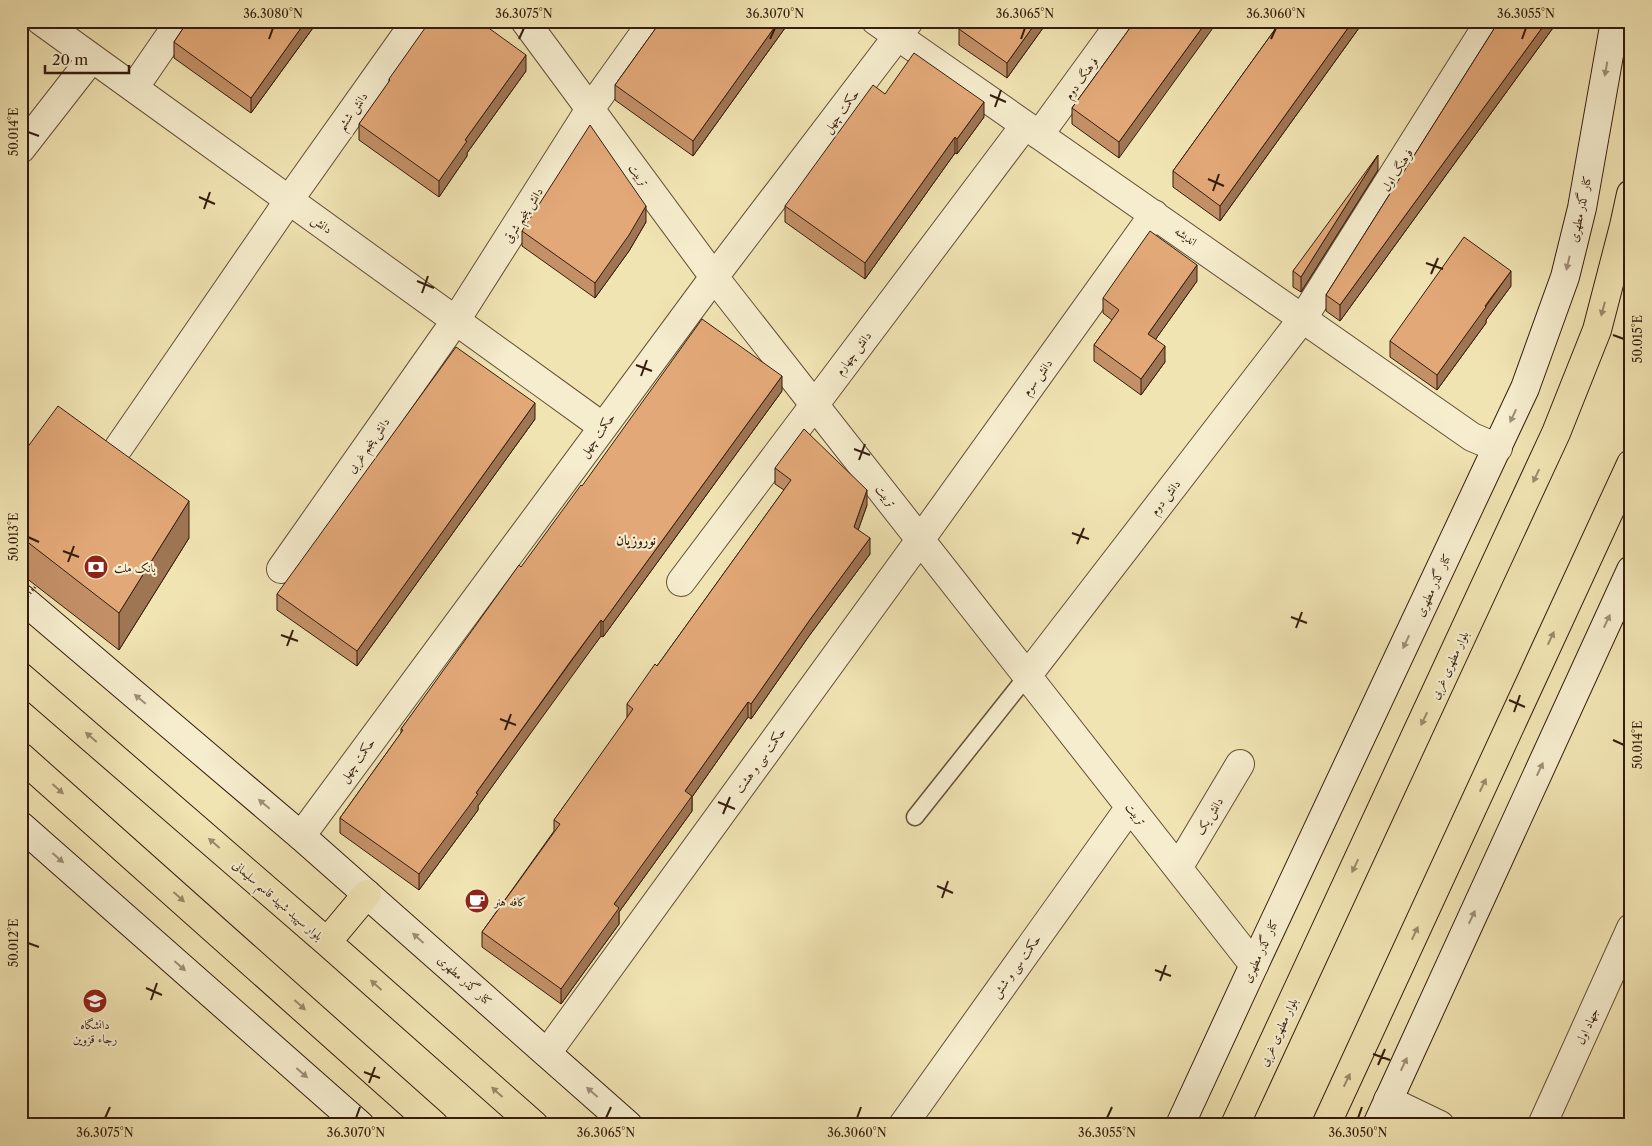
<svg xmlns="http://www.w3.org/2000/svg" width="1652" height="1146" viewBox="0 0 1652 1146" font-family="'Libre Caslon Text',Amiri,serif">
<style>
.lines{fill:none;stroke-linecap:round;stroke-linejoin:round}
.lane-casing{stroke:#644f37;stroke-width:19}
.street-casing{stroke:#644f37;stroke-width:30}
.secondary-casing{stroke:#351d0e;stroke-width:30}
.primary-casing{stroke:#351d0e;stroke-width:30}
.lane{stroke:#f6edce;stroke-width:16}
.street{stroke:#f6edce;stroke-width:28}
.secondary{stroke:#f6edce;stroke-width:28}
.primary{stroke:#f1e4b3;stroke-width:28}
.path-bridge{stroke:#351d0e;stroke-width:3;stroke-dasharray:1 2.5;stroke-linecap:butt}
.wall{fill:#c39067;stroke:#351d0e}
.shaded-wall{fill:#9f7654;stroke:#351d0e}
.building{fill:#e3a878;stroke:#351d0e}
.oneway{fill:#9f8f78}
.oneway2{fill:#9c8a69}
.ticks{fill:none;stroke:#351d0e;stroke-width:2}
.labels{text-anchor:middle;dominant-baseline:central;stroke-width:4.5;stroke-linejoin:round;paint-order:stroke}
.street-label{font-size:12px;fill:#351d0e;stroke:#f6edce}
.poi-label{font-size:12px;fill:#351d0e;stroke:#f6edce;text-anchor:start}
.neighbourhood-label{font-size:14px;font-weight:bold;fill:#351d0e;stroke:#f6edce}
.neatline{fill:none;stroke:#351d0e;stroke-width:2}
.ticks-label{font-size:12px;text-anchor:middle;fill:#351d0e}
</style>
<rect width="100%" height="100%" fill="#f1e4b3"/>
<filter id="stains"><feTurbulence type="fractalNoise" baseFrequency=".004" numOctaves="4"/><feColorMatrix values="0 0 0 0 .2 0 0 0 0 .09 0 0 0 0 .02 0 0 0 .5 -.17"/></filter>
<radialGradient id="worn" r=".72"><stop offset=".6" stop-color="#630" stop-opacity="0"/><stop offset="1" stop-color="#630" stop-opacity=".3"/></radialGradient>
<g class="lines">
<defs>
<path id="lane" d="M915,817L1027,676"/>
<path id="street" d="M41,21L603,427
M525,21L714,277L1254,965
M876,21L1472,437L1498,448
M134,88L180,21
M1039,135L1122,21
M21,149L92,58
M119,447L289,200L416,21
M281,569L456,320L590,109L653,21
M681,582L1025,125
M1027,676L1303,318L1490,21
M301,836L714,277L909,21
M1178,868L1240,764
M547,1053L920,540L1154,214
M1388,1100L1440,1125
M903,1125L1130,807
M1542,1125L1631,928"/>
<path id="secondary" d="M21,598L301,836L628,1125
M21,826L360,1125
M1180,1125L1254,965L1525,388L1565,277L1582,208L1615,21
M1377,1125L1631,570"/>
<path id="primary" d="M21,677L327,942L534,1125
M21,757L434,1125
M327,942L367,894
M1235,1125L1556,433L1597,330L1624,226L1631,194
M1326,1125L1631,464"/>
</defs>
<use href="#lane" class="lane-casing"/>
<use href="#street" class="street-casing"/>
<use href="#secondary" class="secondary-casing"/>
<use href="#primary" class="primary-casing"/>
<use href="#lane" class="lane"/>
<use href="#street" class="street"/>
<use href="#secondary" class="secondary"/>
<use href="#primary" class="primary"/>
<path class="path-bridge" d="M21,604L36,586"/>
</g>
<path class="wall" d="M188,21H318L251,113L174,58V42Z
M661,21H790L693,156L615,100V85Z
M1048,21L1007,78L959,45V29Z
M1135,21L1119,158L1072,124V108Z
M1281,21H1364L1220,221L1173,187V171Z
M1499,21H1558L1340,321L1326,311V295Z
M526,71L467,153V156L439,197L359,140V124L389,83V79Z
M885,94L984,117L957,154L955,153L865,279L785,222V206Z
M1378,170L1301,292L1293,287V271Z
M646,222L629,251L595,298L522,246V231Z
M1197,281L1155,340L1165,362L1141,395L1094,361V345L1112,320L1103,313V298Z
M1511,286L1486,320V323L1437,390L1390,357V341Z
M782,391L603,637L601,636L570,677L478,806V810L419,890L340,833V818L401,733V729L582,486Z
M535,419L357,666L277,610V594Z
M21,456L189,538L119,650L21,574Z
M775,468L867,505L858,530L870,554L809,636L751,719L748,717L692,797V811L619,912V924L561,1004L482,947V932L554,831V820L627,719V704L657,666L784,490L775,484Z"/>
<path class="shaded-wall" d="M306,21H318L251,113V98Z
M779,21H790L693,156V141Z
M1037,21H1048L1007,78V63Z
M1207,21H1218L1119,158V142Z
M1353,21H1364L1220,221V206Z
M1547,21H1558L1340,321V305Z
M526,55V71L467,153V156L439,197V181L465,140Z
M984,102V117L957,154V139Z
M955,137V153L865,279V263Z
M1378,155V170L1301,292V277Z
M646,206V222L629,251L595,298V283Z
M1197,265V281L1148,350V334Z
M1511,271V286L1486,320V323L1437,390V375Z
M1165,346V362L1141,395V379Z
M782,376V391L603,637V622Z
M535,403V419L357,666V651Z
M867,490V505L854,542V527Z
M189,501V538L119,650V613Z
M870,538V554L809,636L751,719V704L809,621Z
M601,620V636L478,806V810L419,890V874L476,793Z
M748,702V717L692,797V811L619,912V924L561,1004V989L685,791Z"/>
<path class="building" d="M188,21H306L251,98L174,42Z
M430,21H479L526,55L465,140L467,141L439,181L359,124L390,80L389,79Z
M661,21H779L693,141L615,85Z
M965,21H1037L1007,63L959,29Z
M1135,21H1207L1119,142L1072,108Z
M1281,21H1353L1220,206L1173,171Z
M1499,21H1547L1340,305L1326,295Z
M914,53L984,102L957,139L955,137L865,263L785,206L873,85L885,94Z
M590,125L646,206L629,235L595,283L522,231Z
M1378,155L1301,277L1293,271Z
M1150,231L1197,265L1148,334L1165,346L1141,379L1094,345L1119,310L1103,298Z
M1464,237L1511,271L1485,306L1486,307L1437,375L1390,341Z
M702,319L782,376L603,622L601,620L570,662L476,793L478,794L419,874L340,818L403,730L401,729L430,689L519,565L521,567L581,485L582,486Z
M456,347L535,403L357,651L277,594Z
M58,406L189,501L119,613L21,537V456Z
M804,429L867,490L854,527L870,538L809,621L751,704L748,702L685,791L692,796L614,904L619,908L561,989L482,932L560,824L554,820L633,709L627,704L655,664L657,666L791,480L775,468Z
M21,1116L22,1117L27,1125H21Z"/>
<defs><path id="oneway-solid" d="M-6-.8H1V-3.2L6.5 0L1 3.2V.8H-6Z" transform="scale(1.25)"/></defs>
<g class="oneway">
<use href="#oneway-solid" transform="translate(1606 69) rotate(100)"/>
<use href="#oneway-solid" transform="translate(1568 263) rotate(103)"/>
<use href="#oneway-solid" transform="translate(1513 416) rotate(115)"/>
<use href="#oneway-solid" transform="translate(1607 621) rotate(-65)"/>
<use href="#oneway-solid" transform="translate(1406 642) rotate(115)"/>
<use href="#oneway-solid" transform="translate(140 699) rotate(-140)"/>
<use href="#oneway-solid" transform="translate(1540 769) rotate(-65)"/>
<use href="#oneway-solid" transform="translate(264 804) rotate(-140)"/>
<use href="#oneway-solid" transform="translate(58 858) rotate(41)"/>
<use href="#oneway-solid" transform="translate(1472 917) rotate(-65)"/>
<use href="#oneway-solid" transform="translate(418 938) rotate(-138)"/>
<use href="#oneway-solid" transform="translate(180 966) rotate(41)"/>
<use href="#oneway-solid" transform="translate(1404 1064) rotate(-65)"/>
<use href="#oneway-solid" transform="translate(302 1073) rotate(41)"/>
<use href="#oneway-solid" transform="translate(592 1092) rotate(-139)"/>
</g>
<g class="oneway2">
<use href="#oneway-solid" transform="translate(1603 309) rotate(105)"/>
<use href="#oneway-solid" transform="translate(1536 476) rotate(115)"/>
<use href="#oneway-solid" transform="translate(1551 638) rotate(-65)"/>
<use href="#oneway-solid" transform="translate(1424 719) rotate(115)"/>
<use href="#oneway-solid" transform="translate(91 737) rotate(-139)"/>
<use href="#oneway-solid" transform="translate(1483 785) rotate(-65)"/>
<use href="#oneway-solid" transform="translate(58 789) rotate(42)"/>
<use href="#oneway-solid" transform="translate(214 843) rotate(-139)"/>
<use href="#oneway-solid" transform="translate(1355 866) rotate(115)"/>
<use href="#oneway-solid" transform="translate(179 897) rotate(42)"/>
<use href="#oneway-solid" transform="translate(1415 933) rotate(-65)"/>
<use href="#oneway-solid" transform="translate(376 985) rotate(-138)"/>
<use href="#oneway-solid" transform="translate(300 1005) rotate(42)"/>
<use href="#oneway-solid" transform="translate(1347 1080) rotate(-65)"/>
<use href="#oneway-solid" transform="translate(497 1092) rotate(-138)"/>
</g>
<path class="ticks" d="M269,39L273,28M519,39L524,28M770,39L775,28M1021,39L1025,28M1271,39L1276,28M1522,39L1526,28M990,95L1006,102M995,107L1001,90M28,132L39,136M1208,179L1224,186M1213,191L1219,174M199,197L215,204M204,209L210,192M1426,263L1443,269M1431,274L1438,258M417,281L434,288M422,293L428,276M1613,335L1624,339M636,365L652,371M641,376L647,360M854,449L870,455M859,460L865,444M1072,533L1089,539M28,537L39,542M1077,544L1084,528M63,551L79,557M68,562L74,546M1291,617L1307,623M1296,628L1302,612M281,635L298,641M287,646L293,630M1509,700L1525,707M1514,712L1520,695M500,719L516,725M505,730L511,714M1613,740L1624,745M718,802L735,809M723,814L730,797M937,886L953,893M942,898L948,881M28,943L39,947M1155,970L1171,976M1160,981L1166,965M146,988L162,995M151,1000L157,983M1373,1054L1390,1060M1378,1065L1385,1049M364,1072L380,1078M369,1083L375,1067M105,1118L110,1107M356,1118L360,1107M606,1118L611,1107M857,1118L861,1107M1107,1118L1112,1107M1358,1118L1362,1107"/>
<defs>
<symbol id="bank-disc" viewBox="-11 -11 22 22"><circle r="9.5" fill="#8f2418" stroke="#f6edce"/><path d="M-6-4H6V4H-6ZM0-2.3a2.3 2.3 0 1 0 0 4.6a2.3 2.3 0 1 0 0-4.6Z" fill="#fff"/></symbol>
<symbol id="cafe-disc" viewBox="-11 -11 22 22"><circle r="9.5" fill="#8f2418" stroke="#f6edce"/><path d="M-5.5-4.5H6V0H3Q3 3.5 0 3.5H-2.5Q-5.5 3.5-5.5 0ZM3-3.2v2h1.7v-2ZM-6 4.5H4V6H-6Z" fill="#fff"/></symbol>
<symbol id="university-disc" viewBox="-11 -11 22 22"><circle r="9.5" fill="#8f2418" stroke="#f6edce"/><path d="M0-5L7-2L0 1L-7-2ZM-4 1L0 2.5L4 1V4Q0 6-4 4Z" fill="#fff"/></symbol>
</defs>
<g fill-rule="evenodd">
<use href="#bank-disc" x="82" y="553" width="28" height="28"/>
<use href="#cafe-disc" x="463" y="887" width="28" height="28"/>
<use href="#university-disc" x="81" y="987" width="28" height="28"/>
</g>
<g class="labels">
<g class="street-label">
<text transform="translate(1081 78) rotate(-54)">فرهنگ دوم</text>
<text transform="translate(352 111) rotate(-55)">دانش ششم</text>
<text transform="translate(841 111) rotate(-53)">حکمت چهل</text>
<text transform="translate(1397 170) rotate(-58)">فرهنگ اول</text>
<text transform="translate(639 175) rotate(54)">تربیت</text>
<text transform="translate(1580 209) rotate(-78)">کنار گذر مطهری</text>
<text transform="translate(523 215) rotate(-58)">دانش پنجم شرقی</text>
<text transform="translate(322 224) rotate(36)">دانش</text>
<text transform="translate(1186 236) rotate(35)">اندیشه</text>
<text transform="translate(853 353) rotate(-53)">دانش چهارم</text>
<text transform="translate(1037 377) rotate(-54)">دانش سوم</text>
<text transform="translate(597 435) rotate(-54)">حکمت چهل</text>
<text transform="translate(368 445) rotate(-55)">دانش پنجم غربی</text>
<text transform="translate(886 496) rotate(52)">تربیت</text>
<text transform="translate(1165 497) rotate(-52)">دانش دوم</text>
<text transform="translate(1433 585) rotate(-65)">کنار گذر مطهری</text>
<text transform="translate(1449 665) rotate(-65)">بلوار مطهری غربی</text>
<text transform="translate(357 760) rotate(-54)">حکمت چهل</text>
<text transform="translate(760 760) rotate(-54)">حکمت سی و هشت</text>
<text transform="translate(1136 814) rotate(52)">تربیت</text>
<text transform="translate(1209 816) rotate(-59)">دانش یک</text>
<text transform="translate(278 900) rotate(41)">بلوار سپهبد شهید قاسم سلیمانی</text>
<text transform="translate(1260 951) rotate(-65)">کنار گذر مطهری</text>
<text transform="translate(1016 966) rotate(-54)">حکمت سی و شش</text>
<text transform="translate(465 980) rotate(42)">کنار گذر مطهری</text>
<text transform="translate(1587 1026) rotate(-66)">جهاد اول</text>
<text transform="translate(1278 1032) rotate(-65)">بلوار مطهری غربی</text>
</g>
<g class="poi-label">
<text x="114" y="567">بانک ملت</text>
<text x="494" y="901">کافه هنر</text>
<text x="95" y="1024" text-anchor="middle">دانشگاه<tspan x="95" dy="14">رجاء قزوین</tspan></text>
</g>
<g class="neighbourhood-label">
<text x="636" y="540">نوروزیان</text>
</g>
</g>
<rect width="1652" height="1146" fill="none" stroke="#f1e4b3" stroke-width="55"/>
<path d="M45 65v8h84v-8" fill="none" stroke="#351d0e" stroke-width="2.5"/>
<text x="52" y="65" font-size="15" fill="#351d0e" stroke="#f6edce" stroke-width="4" paint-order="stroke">20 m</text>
<rect x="28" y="28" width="1596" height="1090" class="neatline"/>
<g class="ticks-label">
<text x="273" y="18">36.3080°N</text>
<text x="524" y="18">36.3075°N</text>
<text x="775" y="18">36.3070°N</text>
<text x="1025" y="18">36.3065°N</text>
<text x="1276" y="18">36.3060°N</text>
<text x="1526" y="18">36.3055°N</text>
<text transform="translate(14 132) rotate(-90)" y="4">50.014°E</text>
<text transform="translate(1638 339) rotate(-90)" y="4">50.015°E</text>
<text transform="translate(14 537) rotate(-90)" y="4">50.013°E</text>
<text transform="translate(1638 745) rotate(-90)" y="4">50.014°E</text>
<text transform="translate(14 943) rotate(-90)" y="4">50.012°E</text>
<text x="105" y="1137">36.3075°N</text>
<text x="356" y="1137">36.3070°N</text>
<text x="606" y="1137">36.3065°N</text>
<text x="857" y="1137">36.3060°N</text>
<text x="1107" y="1137">36.3055°N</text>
<text x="1358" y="1137">36.3050°N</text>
</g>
<rect width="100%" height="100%" filter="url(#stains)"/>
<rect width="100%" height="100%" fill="url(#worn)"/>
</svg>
